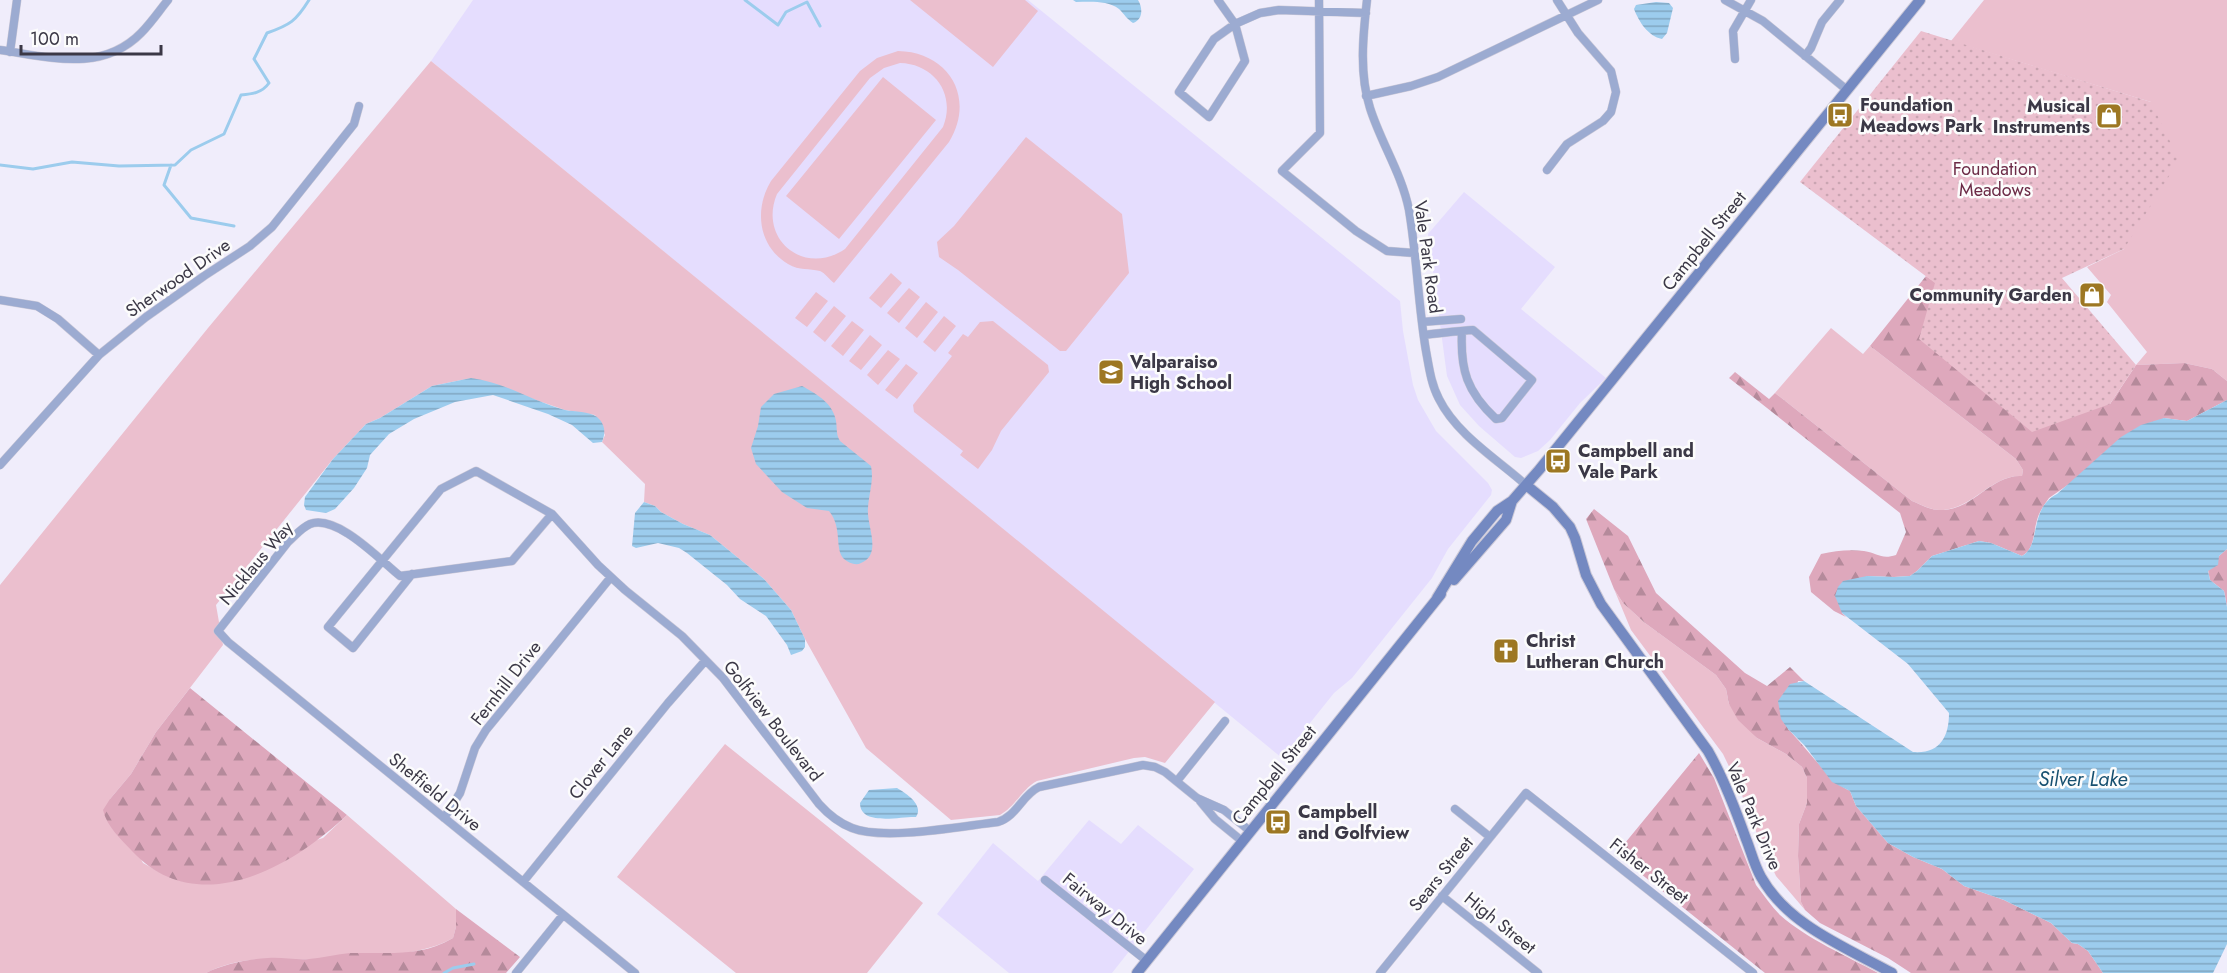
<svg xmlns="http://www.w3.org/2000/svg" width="2227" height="973" viewBox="0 0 2227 973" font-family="Jost,sans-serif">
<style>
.built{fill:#e5ddfe}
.grass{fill:#ebbfce;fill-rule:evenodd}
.forest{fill:url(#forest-firs)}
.park{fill:url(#park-dots)}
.water{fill:url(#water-rules)}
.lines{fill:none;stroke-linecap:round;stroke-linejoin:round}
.stream{stroke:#9ccced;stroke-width:3}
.street-casing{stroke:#ccc9d7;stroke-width:9}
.secondary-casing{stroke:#ccc9d7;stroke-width:12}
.street{stroke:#9cabd1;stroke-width:8}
.secondary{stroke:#7489c1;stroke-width:10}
.labels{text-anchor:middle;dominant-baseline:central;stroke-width:5;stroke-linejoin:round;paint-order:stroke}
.poi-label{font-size:18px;font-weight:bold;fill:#3b3846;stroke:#fcfcfc;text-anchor:start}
.park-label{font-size:18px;fill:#6c2b47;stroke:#fcfcfc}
.street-label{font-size:18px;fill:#3b3846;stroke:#fcfcfc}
.water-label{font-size:20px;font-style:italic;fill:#175070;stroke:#fcfcfc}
</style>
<defs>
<pattern id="forest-firs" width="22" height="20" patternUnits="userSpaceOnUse" patternTransform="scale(1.5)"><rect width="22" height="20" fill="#dea8bc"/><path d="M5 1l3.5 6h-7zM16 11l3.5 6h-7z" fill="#b58a9b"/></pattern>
<pattern id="park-dots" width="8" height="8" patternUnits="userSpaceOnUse" patternTransform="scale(1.5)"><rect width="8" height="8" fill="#ebbfce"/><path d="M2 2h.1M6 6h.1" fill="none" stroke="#caa5b2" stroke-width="1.8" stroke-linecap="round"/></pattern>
<pattern id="water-rules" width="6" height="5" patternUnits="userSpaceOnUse" patternTransform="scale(1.5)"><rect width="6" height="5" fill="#9ccced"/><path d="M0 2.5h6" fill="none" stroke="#80a7c2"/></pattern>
</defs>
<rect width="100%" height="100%" fill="#f0edfb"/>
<path class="built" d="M473,0H1028L1400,301L1403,331L1413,385L1418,400L1436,431L1488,483L1492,490L1491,495L1448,549L1432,578L1352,678L1334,693L1282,758L431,61Z
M1464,192L1555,267L1521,309L1606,378L1580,403L1550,440L1538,451L1521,458L1515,457L1479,426L1460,405L1447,376L1428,234Z
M1089,820L1121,844L1138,825L1194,869L1112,973H1009L937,914L993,843L1038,881Z"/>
<path class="grass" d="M910,0H1025L1038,11L993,67Z
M1984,0H2227V381L2212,369L2184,363L2136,365L2147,352L2107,302L2111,295L2087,267L2124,249L2151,102L1951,41Z
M898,51C949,52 976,98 949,142L834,283C830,280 825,273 820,271C809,268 800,271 788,264C758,246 754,209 771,181L860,71L877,58ZM900,63C935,64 956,95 943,127L845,249C804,277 758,239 777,194L870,78L884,68Z
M431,61L1215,702L1165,763L1145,757L1134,758L1037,781C1022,789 1015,807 1000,815L951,820L866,748L805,639L791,610L764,579L710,535L683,524L661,512L655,506L644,502L645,484L602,442L605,435L595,415L565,410L471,378L432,386L380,418L366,424L333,459L216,605L223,645L156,732L131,774L110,799L143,863L161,873L184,882L323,838L347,815L456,909V927L453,938C414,961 336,957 290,960C262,957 231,960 206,973H0V585L208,328Z
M883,77L936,120L839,239L786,196Z
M1026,137L1122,214L1129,273L1066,351H1060L958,270L939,257L937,242L954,226Z
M891,273L902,283L881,308L869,298Z
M909,288L920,297L899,323L887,313Z
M816,292L828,301L807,327L795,318Z
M926,302L938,312L917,338L905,328Z
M834,306L846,316L825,342L813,332Z
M944,316L956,326L935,352L923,342Z
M852,321L864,330L843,356L831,346Z
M993,321L1048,365L1049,372L1001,431L992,450L978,469L960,455L963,451L914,412L913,405L952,356L948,353L963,334L968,337L980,322Z
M1831,328L1863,354L1870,346L2016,459L2023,470L2022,476C1991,474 1972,511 1939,510C1931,510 1920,504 1912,501L1775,393Z
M870,335L882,345L861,370L849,361Z
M888,350L900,359L878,385L867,375Z
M906,364L918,373L897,399L885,390Z
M1614,589L1623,603L1645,623L1716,675L1726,689L1729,704L1757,738L1786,754L1802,767L1807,778V803L1799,824L1798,856L1801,902L1805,910L1776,876L1761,844L1738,785L1723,754L1631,630Z
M725,744L923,903L867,973H736L617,877Z"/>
<path class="forest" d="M1926,276L2110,404L2136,365L2184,363L2212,369L2227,381V400L2187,421L2164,418L2049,498C2044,505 2039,512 2037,520C2033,533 2035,549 2022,556L1991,543L1979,541L1932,556L1917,571L1910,576L1894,577L1867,576L1842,613L1846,617L1834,611L1811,592L1809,577L1821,554C1835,551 1849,549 1864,551C1878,553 1881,560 1896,555L1906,532L1900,513L1729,378L1735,372L1769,399L1775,393L1912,501C1920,504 1930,510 1939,510C1972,512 1991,474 2022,476L2023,470L2016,459L1870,346Z
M1594,509L1628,536L1656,593L1745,673L1767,686L1790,667L1804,681H1798L1788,729C1804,745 1831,783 1850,791L1856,806L1888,843L1913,857L1942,869L1964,886L2004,900L2051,923L2072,943L2078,944L2088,951L2103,973H1911L1888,958L1820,923L1805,910L1801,902L1798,856L1799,824L1807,803V778L1802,767L1786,754L1757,738L1738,720L1729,704L1726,689L1716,675L1645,623L1623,603L1614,589L1586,519Z
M2227,549V607L2224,591L2210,580L2208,570L2219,556Z
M190,688L347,815C291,868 197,921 132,851C121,839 107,827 103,810L110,799L131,774L156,732Z
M1699,753L1714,778L1756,885C1764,895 1771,906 1780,915C1807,939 1847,956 1878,973H1765L1616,854Z
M456,909L520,957L506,973H206C224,964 248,959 268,958C282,957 295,960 309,959C323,958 337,954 350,953C387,952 419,958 453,938L456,927Z"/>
<path class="park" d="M1921,31L2151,102L2179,160L2124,249L2062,278L2136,365L2110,404L2032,432L1919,339L1935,283L1800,182Z"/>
<path class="water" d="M1073,0H1138C1143,8 1143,20 1133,23C1127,19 1124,14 1119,9C1107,0 1090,2 1076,2Z
M1656,2L1669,3L1673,8L1667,33L1662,39C1648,36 1639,22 1634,9L1636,5Z
M471,378C504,382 532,401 565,410C575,412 589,411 597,417C605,424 606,432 602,442L593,443L572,425L548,414L493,395L455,402L414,419L389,434L370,455L367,468L354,488L335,509L326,513L306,510L304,505L305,497L333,459L366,424L380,418L432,386Z
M802,386C815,393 831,402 835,417C838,426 835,433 840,441L871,466C874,480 869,493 868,508C866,525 883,554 861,563C856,566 849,563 844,559C834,549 843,528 829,511L807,508L782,492L756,464L751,448L758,426L761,407L774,394Z
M2227,400V549L2219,556L2218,565L2208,571L2210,580L2224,591L2227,607V944L2213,973H2103L2088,951L2078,944L2072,943L2051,923L2004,900L1964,886L1942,869L1913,857L1888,843L1856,806L1850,791L1832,782L1805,746L1788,729L1781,719L1778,701L1790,684L1804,681L1913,752C1940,754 1949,737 1949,713L1908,664L1842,613L1835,596L1838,587L1843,581L1867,576L1894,577L1910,576L1917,571L1932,556L1979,541L1991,543L2022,556C2042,545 2028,509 2057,494L2121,437L2141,425L2164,418L2187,421Z
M644,502L655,506L661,512L683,524L710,535L764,579L791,610L805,639V647L802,651L791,655L787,645L766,616L740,599L727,585L687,553L679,548L658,543L636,548L632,546L635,513Z
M897,788C907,794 924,805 916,817C902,816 860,827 860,803L869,790Z"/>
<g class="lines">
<path class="stream" d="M745,0L778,25L786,12L807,2L820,26
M0,165L33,169L72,162L119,166L175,165L191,150L224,134L241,95C252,94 262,93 269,83L254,59L267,33C290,25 296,21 309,0
M171,165L164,185L191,218L234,226
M444,973L453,968L474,964"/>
<defs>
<path id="street" d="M1218,0L1235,24L1245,61L1209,117L1179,92L1214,39L1235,24L1260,13L1279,10L1366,13
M1319,0L1320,133L1282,171L1356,231L1387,251L1414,253
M1367,0C1363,35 1359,74 1370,108C1381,143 1402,174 1409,210C1417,257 1418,304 1426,351C1429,367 1431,384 1439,399C1457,435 1497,459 1526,485
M1725,0L1763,21L1847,90
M0,50C49,57 102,73 141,33C151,23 159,11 168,0
M10,52L17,0
M1805,56L1811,48L1822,22L1840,0
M1735,59L1733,31L1751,0
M1366,96L1411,86L1438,77L1598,0
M1547,170L1567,144L1603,121L1611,112L1616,92L1611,71L1578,33L1557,0
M0,300L37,306L58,319L99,355
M1422,322L1461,319
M1424,335C1440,333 1456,331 1473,330L1532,380L1502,418L1496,419C1467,392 1460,370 1462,331
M0,465L99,355L146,317L204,276L250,246L272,227L354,124L359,106
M552,514L512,561L400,576C380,560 337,514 310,524C301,528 295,536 288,542L218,631L228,642L635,973
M412,574L353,648L328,627L441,489L476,471L552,514L598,565L625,590L682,636L723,678L819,804C828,814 839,823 852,828C884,841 962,826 998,822C1017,816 1022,795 1039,787L1143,765L1155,767L1165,772L1197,798L1224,810L1250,831
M1177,781L1225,721
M1200,801L1215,819L1242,841
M1455,809L1490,837
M444,818L460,793L475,748L486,730L611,577
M1045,880L1147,961
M523,882L668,703L705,661
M1442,896L1538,973
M516,973L563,915
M1380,973L1526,793L1753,973"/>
<path id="secondary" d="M1526,485L1553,507L1570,527L1575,538L1586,575L1601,604L1708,751C1724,779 1735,808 1746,839C1751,851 1754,865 1761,877C1788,925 1845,947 1892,973
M1454,580L1506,520L1512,501
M1437,598L1472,541L1497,511L1512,501L1539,470L1920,0
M1137,973L1441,594"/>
</defs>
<use href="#street" class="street-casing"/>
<use href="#secondary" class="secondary-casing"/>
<use href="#street" class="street"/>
<use href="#secondary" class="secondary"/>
</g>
<defs>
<symbol id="bus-square" viewBox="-11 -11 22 22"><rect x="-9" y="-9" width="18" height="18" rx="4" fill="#9d7723" stroke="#fcfcfc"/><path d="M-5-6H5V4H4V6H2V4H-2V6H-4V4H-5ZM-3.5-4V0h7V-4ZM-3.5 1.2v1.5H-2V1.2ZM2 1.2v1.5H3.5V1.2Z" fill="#fff"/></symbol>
<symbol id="shop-square" viewBox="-11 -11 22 22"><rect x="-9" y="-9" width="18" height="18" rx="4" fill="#9d7723" stroke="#fcfcfc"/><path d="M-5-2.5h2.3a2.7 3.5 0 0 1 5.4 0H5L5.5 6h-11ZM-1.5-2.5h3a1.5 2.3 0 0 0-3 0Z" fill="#fff"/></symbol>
<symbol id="school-square" viewBox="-11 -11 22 22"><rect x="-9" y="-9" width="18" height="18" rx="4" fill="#9d7723" stroke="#fcfcfc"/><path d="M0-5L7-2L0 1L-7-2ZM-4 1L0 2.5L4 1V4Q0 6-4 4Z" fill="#fff"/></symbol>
<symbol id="church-square" viewBox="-11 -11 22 22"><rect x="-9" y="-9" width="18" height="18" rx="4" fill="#9d7723" stroke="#fcfcfc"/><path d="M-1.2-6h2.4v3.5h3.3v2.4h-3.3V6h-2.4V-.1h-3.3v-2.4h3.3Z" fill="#fff"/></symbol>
</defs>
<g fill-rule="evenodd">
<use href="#bus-square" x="1825" y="100" width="30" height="30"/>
<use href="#shop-square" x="2094" y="101" width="30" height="30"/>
<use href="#shop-square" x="2077" y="280" width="30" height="30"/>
<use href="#school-square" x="1096" y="357" width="30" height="30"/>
<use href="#bus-square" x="1543" y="446" width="30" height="30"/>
<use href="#church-square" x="1491" y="636" width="30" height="30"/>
<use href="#bus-square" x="1263" y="807" width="30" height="30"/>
</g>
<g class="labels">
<g class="poi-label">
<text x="1860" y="105">Foundation<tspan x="1860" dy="21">Meadows Park</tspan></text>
<text x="2090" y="106" text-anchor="end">Musical<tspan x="2090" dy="21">Instruments</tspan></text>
<text x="2072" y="295" text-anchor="end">Community Garden</text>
<text x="1130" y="362">Valparaiso<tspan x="1130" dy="21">High School</tspan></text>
<text x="1578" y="451">Campbell and<tspan x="1578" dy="21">Vale Park</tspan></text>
<text x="1526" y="641">Christ<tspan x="1526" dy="21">Lutheran Church</tspan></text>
<text x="1298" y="812">Campbell<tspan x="1298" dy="21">and Golfview</tspan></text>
</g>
<g class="park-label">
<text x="1995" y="169">Foundation<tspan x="1995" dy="21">Meadows</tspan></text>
</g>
<g class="street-label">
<text transform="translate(1704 241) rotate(-51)">Campbell Street</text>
<text transform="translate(1428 257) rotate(82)">Vale Park Road</text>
<text transform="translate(178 278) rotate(-35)">Sherwood Drive</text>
<text transform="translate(256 563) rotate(-50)">Nicklaus Way</text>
<text transform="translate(506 683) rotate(-52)">Fernhill Drive</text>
<text transform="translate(773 721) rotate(52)">Golfview Boulevard</text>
<text transform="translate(601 762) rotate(-51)">Clover Lane</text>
<text transform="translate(1274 775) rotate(-51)">Campbell Street</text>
<text transform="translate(435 792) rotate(39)">Sheffield Drive</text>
<text transform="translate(1754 816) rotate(67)">Vale Park Drive</text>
<text transform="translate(1649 871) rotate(38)">Fisher Street</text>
<text transform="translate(1441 874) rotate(-51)">Sears Street</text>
<text transform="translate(1105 909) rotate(39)">Fairway Drive</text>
<text transform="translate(1500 923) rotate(39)">High Street</text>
</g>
<g class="water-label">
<text x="2083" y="779">Silver Lake</text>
</g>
</g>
<path d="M21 45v9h140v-9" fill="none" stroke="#3b3846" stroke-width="3"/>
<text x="30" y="45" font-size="18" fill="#3b3846" stroke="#fcfcfc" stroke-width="4.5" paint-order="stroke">100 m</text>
</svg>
